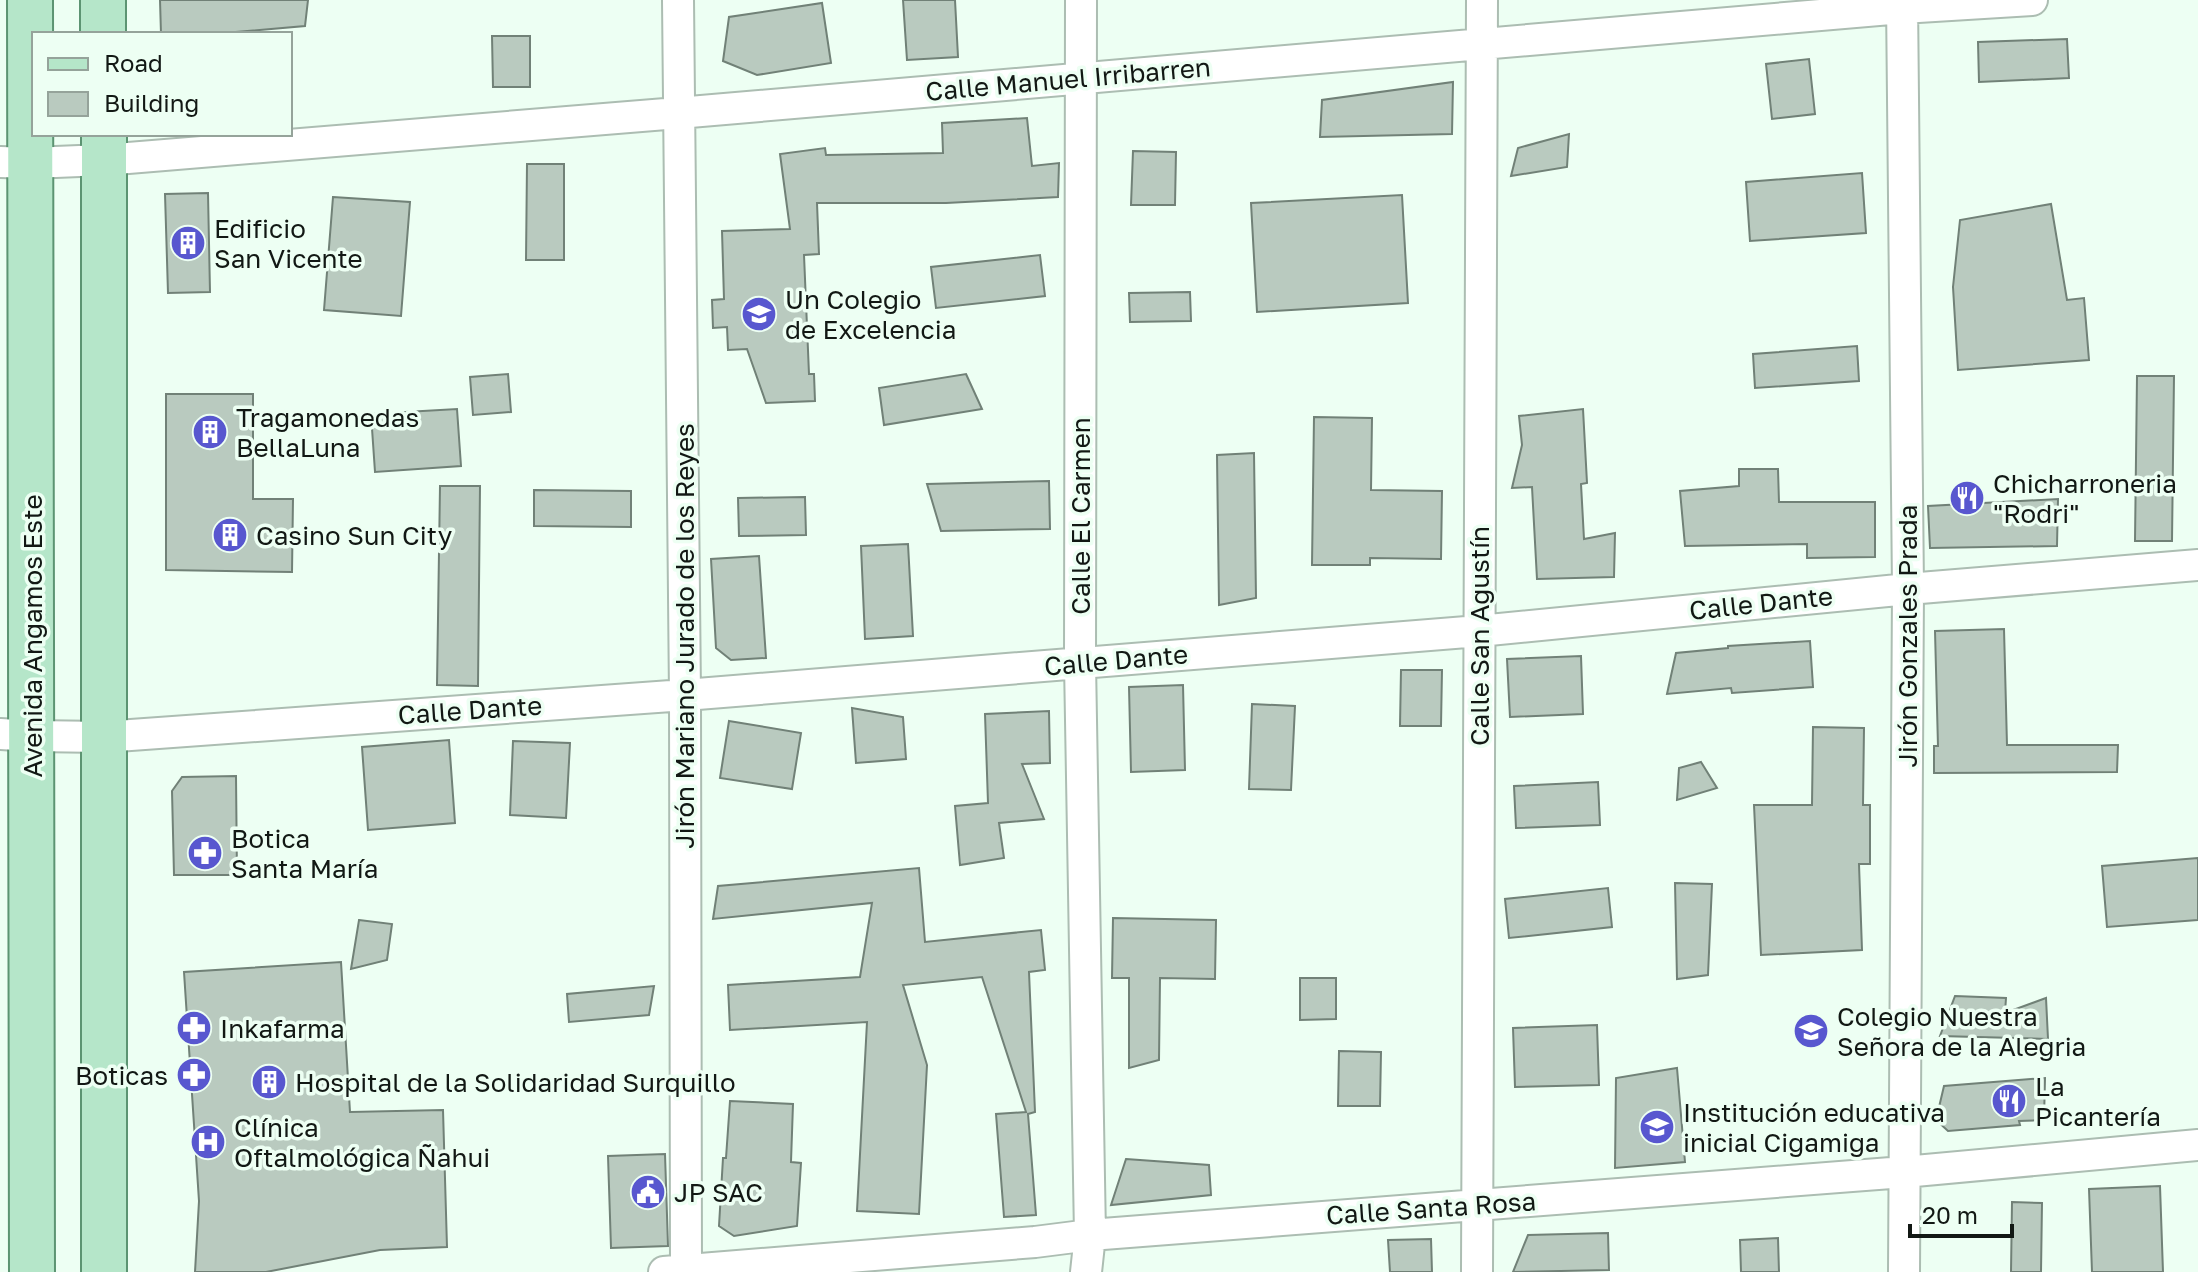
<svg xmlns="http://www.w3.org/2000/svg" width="2198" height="1272" viewBox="0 0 2198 1272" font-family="'Golos Text',sans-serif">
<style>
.building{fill:#b9cabf;stroke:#718177;stroke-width:2}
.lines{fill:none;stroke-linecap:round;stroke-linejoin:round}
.street-casing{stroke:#acbdb2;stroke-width:34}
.primary-casing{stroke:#5c9472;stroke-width:48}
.street{stroke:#fff;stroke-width:30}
.primary{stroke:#b5e6c9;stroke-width:44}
.labels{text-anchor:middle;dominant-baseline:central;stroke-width:7;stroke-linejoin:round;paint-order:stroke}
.street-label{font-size:26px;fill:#121814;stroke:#edfff3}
.poi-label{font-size:26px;fill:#121814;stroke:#edfff3;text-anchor:start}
</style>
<rect width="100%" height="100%" fill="#edfff3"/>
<path class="building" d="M160,0H308L305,26L212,34H161Z
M903,0H955L958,57L907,60Z
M822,3L831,63L757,75L723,61L729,17Z
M492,36H530V87H493Z
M2067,39L2069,78L1979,82L1978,42Z
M1809,59L1815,114L1772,119L1766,64Z
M1453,82L1452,134L1320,137L1322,100Z
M1027,118L1032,166L1059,163L1058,197L946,203H817L819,254L804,255L809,374H814L815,401L766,403L747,349L728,350L727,327L713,328L712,300L724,299L722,231L790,229L780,154L825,148L826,155L943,153L942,123Z
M1569,134L1567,167L1511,176L1518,148Z
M1133,151L1176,152L1175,205H1131Z
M527,164H564V260H526Z
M1862,173L1866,233L1750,241L1746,182Z
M208,193L210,292L168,293L165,194Z
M1402,195L1408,303L1257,312L1251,203Z
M333,197L410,202L401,316L324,310Z
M2051,204L2067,300L2084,298L2089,360L1958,370L1953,287L1960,220Z
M1040,255L1045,296L936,308L931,267Z
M1190,292L1191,321L1130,322L1129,293Z
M1857,346L1859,381L1755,388L1753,354Z
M508,374L511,412L473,415L470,377Z
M966,374L982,409L884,425L879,388Z
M2137,376H2174L2172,541H2135Z
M166,394H253V499H293L292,572L166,570Z
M457,409L461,466L375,472L371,414Z
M1583,409L1587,483L1581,484L1584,539L1615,533L1614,577L1537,579L1532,487L1512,488L1522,445L1519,416Z
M1314,417L1372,418L1371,490L1442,491L1441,559L1370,558V565H1312Z
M1254,453L1256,598L1219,605L1217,455Z
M1739,469H1778L1779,502H1875V557L1807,558V544L1685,546L1680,491L1739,486Z
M1049,481L1050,529L941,531L927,484Z
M440,486H480L478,686L437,685Z
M534,490L631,491V527L534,526Z
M805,497L806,535L739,536L738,498Z
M2058,499L2057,546L1930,548L1928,506Z
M908,544L913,636L865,639L861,546Z
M759,556L766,658L731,660L716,648L711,559Z
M2004,629L2007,745H2118L2117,772L1934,773V746H1938L1935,631Z
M1810,641L1813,687L1732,693L1731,688L1667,694L1676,653L1728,648V646Z
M1581,656L1583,714L1510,717L1507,659Z
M1401,670H1442L1441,726H1400Z
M1183,685L1185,770L1131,772L1129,687Z
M1252,704L1295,706L1291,790L1249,789Z
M852,708L903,717L906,759L856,763Z
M1049,711L1050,763L1022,764L1044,819L999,823L1004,858L960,865L955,806L988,803L985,714Z
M729,721L801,733L792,789L720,778Z
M1813,727L1864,728L1863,805H1870V864H1859L1862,950L1761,955L1754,805H1812Z
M449,740L455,823L368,830L362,747Z
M513,741L570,743L566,818L510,815Z
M1701,762L1717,788L1677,800L1679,768Z
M236,776L237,875H174L172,791L182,777Z
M1598,782L1600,825L1516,828L1514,786Z
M2198,858V920L2107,927L2102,866Z
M919,868L925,942L1041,930L1045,970L1029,972L1035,1112L1028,1114L1036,1215L1004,1217L996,1114L1026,1112L982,977L903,985L927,1065L919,1214L857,1211L867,1022L730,1030L728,985L860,977L872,903L713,919L718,886Z
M1675,883L1712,884L1708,975L1677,979Z
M1608,888L1612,927L1509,938L1505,899Z
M1113,918L1216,920L1215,979L1160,978L1159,1060L1129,1068V978H1112Z
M359,920L392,924L387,960L351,969Z
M341,962L350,1112L443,1110L447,1247L380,1250L266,1272H195L199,1201L184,972Z
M1300,978H1336V1019L1300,1020Z
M654,986L649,1015L569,1022L567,994Z
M1955,996L2006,998L2005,1013L2046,998L2048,1039L1940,1036Z
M1597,1025L1599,1085L1515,1087L1513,1028Z
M1339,1051L1381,1052L1380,1106H1338Z
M1677,1068L1685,1162L1615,1168L1616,1078Z
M2045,1078L2044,1120L2019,1121L2020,1125L1948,1131L1936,1120L1944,1086Z
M730,1101L793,1104L791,1162L801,1163L797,1226L734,1236L719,1226L723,1158H726Z
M665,1154L668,1246L611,1248L608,1156Z
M1126,1159L1209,1165L1211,1195L1111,1205Z
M2160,1186L2163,1272H2092L2089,1189Z
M2012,1202L2042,1203L2041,1272H2011Z
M1608,1233L1609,1270L1513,1272L1528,1235Z
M1778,1238L1779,1272H1741L1740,1240Z
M1431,1239L1432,1272H1390L1388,1240Z"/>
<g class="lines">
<defs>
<path id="street" d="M678,0L685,695L686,1272
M1081,0L1080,663L1090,1235L1086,1272
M1902,0L1908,589L1904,1272
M0,162L31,163L104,160L678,113L1902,8L2032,0
M0,734L33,736L103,737L685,695L1479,631L1908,589L2198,565
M664,1272L1035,1242L1090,1235L1904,1172L2198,1145
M1477,1272L1482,0"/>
<path id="primary" d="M30,0L32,1272
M103,0V34
M104,1272V134"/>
</defs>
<use href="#street" class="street-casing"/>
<use href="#primary" class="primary-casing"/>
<use href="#street" class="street"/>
<use href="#primary" class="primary"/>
</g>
<defs>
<symbol id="building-disc" viewBox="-11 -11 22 22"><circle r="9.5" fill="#5857cf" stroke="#edfff3"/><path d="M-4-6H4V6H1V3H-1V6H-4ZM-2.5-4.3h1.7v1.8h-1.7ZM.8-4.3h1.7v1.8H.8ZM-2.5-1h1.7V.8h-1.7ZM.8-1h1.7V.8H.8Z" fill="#fff"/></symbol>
<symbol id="school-disc" viewBox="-11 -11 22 22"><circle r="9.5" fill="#5857cf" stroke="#edfff3"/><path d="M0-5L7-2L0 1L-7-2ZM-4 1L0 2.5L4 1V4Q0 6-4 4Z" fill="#fff"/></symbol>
<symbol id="restaurant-disc" viewBox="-11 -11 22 22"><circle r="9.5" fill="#5857cf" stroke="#edfff3"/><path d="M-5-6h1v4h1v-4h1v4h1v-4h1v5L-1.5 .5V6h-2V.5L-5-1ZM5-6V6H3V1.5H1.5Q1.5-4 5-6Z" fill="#fff"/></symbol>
<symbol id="pharmacy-disc" viewBox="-11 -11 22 22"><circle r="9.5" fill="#5857cf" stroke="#edfff3"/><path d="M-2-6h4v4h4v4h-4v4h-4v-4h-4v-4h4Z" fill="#fff"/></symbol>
<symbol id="hospital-disc" viewBox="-11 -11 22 22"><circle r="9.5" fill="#5857cf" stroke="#edfff3"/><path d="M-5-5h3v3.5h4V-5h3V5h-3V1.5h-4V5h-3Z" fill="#fff"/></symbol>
<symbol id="civic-disc" viewBox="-11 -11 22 22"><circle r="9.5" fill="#5857cf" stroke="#edfff3"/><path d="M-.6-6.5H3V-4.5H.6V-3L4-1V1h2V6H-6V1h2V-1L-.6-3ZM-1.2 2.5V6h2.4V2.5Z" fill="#fff"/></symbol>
</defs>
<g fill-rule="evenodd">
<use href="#building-disc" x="168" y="223" width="40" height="40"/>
<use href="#school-disc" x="739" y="294" width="40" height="40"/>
<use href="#building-disc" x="190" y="412" width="40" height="40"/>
<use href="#restaurant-disc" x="1947" y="478" width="40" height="40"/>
<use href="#building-disc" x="210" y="515" width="40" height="40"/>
<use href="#pharmacy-disc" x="185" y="833" width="40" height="40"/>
<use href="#pharmacy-disc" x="174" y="1008" width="40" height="40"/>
<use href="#school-disc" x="1791" y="1011" width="40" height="40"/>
<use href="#pharmacy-disc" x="174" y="1055" width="40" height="40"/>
<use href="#building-disc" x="249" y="1062" width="40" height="40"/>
<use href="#restaurant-disc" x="1989" y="1081" width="40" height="40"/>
<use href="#school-disc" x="1637" y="1107" width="40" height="40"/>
<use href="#hospital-disc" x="188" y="1122" width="40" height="40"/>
<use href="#civic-disc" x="628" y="1172" width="40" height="40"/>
</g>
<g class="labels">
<g class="street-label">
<text transform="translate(1068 79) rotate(-5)">Calle Manuel Irribarren</text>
<text transform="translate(1080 516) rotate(-90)">Calle El Carmen</text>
<text transform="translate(1761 603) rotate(-6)">Calle Dante</text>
<text transform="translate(32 636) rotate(-90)">Avenida Angamos Este</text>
<text transform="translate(684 636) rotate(-90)">Jirón Mariano Jurado de los Reyes</text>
<text transform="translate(1479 636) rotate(-90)">Calle San Agustín</text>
<text transform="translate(1907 636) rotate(-90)">Jirón Gonzales Prada</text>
<text transform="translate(1116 660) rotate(-5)">Calle Dante</text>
<text transform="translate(470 710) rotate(-4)">Calle Dante</text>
<text transform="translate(1431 1208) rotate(-4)">Calle Santa Rosa</text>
</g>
<g class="poi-label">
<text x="214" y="228">Edificio<tspan x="214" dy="30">San Vicente</tspan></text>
<text x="785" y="299">Un Colegio<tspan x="785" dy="30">de Excelencia</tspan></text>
<text x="236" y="417">Tragamonedas<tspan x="236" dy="30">BellaLuna</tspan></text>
<text x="1993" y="483">Chicharroneria<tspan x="1993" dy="30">"Rodri"</tspan></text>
<text x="256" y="535">Casino Sun City</text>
<text x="231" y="838">Botica<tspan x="231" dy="30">Santa María</tspan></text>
<text x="1837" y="1016">Colegio Nuestra<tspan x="1837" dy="30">Señora de la Alegria</tspan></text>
<text x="220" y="1028">Inkafarma</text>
<text x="168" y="1075" text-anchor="end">Boticas</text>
<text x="295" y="1082">Hospital de la Solidaridad Surquillo</text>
<text x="2035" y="1086">La<tspan x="2035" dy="30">Picantería</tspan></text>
<text x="1683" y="1112">Institución educativa<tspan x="1683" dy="30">inicial Cigamiga</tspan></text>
<text x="234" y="1127">Clínica<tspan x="234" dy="30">Oftalmológica Ñahui</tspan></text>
<text x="674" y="1192">JP SAC</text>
</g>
</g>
<rect x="32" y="32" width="260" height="104" fill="#edfff3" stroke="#95a39a" stroke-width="2"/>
<rect x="48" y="58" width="40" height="12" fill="#b5e6c9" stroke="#95a39a" stroke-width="2"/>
<text x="104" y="72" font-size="24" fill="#121814">Road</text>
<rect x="48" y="92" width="40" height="24" fill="#b9cabf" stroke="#95a39a" stroke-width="2"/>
<text x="104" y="112" font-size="24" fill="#121814">Building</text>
<path d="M1910 1224v12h102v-12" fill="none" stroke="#121814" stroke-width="4"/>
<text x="1922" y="1224" font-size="24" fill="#121814" stroke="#edfff3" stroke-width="6" paint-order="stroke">20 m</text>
</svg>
